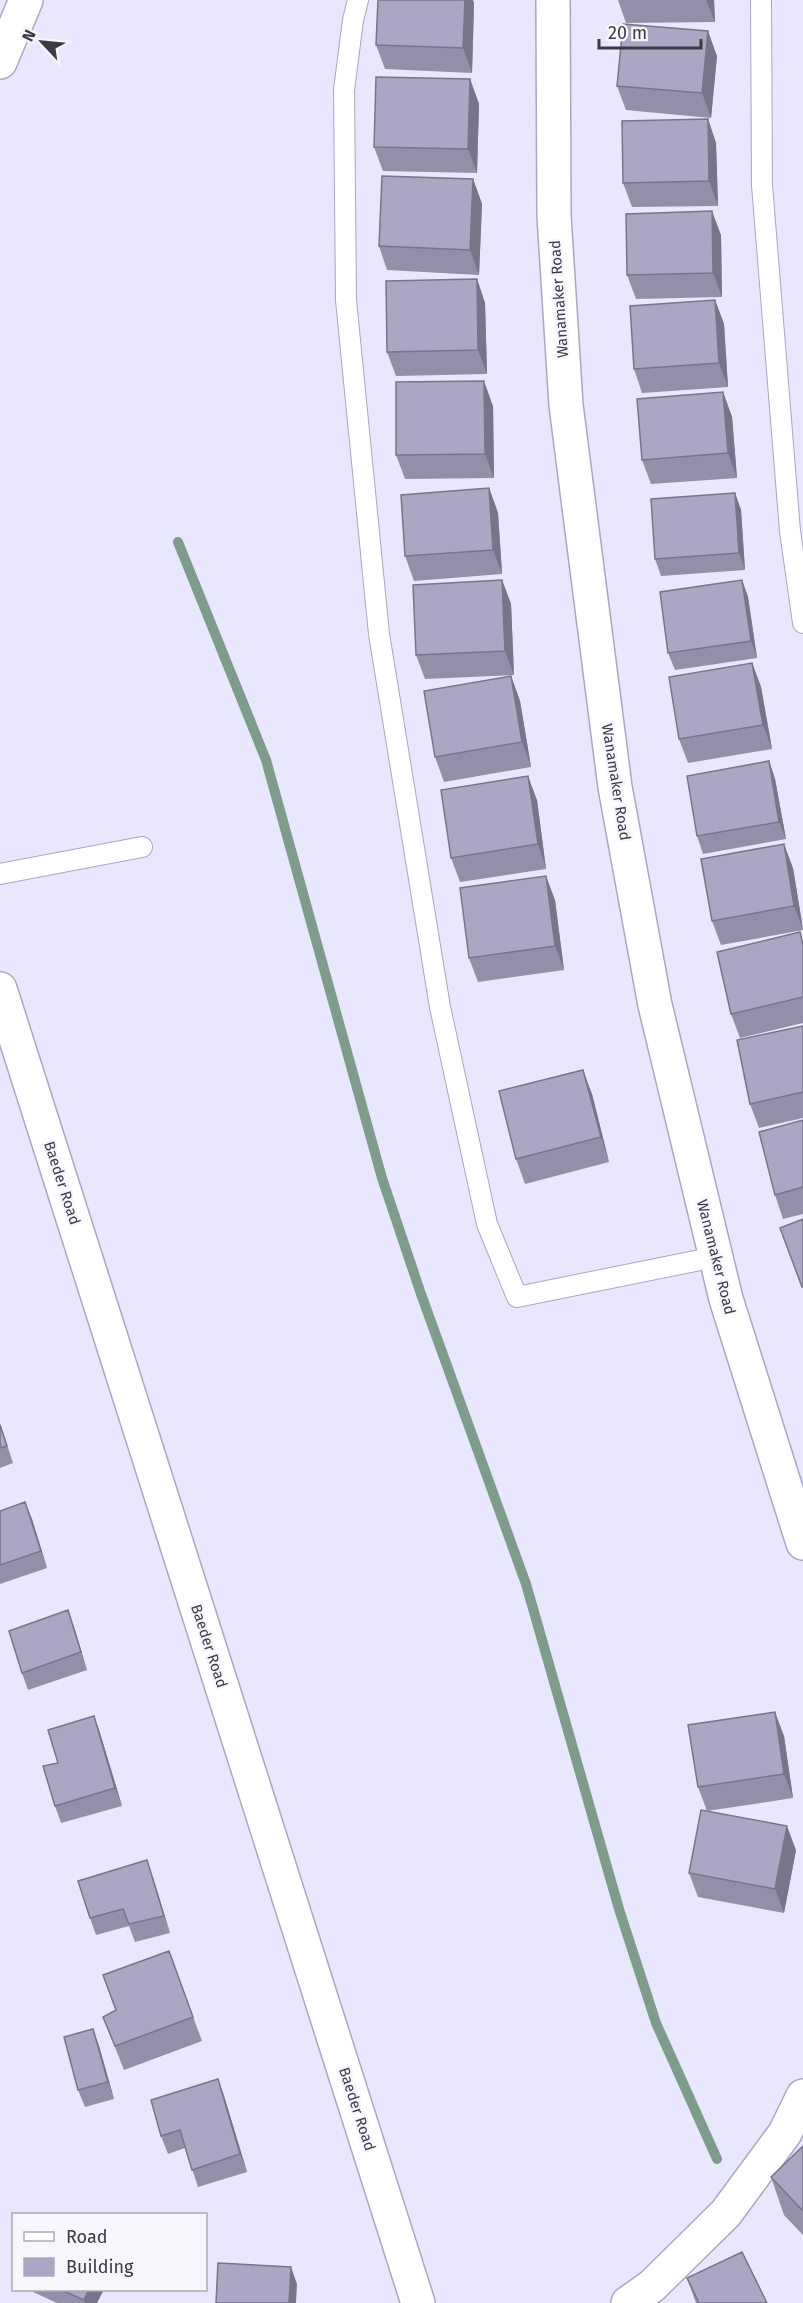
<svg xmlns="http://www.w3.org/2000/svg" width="803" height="2303" viewBox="0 0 803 2303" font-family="'Fira Sans',sans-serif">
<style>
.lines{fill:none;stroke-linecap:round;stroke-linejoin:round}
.stream{stroke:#7d9c8c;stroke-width:10}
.lane-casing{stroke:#a9a8c1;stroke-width:22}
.street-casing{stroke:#a9a8c1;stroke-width:36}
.lane{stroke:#fff;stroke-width:20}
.street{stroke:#fff;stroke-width:33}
.wall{fill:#9290a9}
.shaded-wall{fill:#777589}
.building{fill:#aaa7c4;stroke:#777589;stroke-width:1.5}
.labels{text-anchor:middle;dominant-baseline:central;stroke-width:5;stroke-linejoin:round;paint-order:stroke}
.street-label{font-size:15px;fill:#3a3a44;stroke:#f6f6fc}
</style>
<rect width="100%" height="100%" fill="#e8e7fd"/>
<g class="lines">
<path class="stream" d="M178,542L266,760L382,1178L421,1294L526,1584L619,1909L656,2023L717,2159"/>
<defs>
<path id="lane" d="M358,0L353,20L344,90L346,300L379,634L440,1007L487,1224L517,1297L715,1257
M761,0L762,185L790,531L803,623
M0,874L142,847"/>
<path id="street" d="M553,0L554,216L566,405L615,787L655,1005L726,1299L803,1543
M0,62L26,0
M0,989L418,2303
M628,2303L652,2286L726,2213L785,2133L803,2096"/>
</defs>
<use href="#lane" class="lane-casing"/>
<use href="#street" class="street-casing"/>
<use href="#lane" class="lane"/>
<use href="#street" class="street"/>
</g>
<path class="wall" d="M618,0H714L715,22L626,23Z
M474,3L472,73L385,69L376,45Z
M717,56L711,118L626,110L617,86Z
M470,79L479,104L477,173L383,171L374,147Z
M708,119L716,143L718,206L632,207L623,183Z
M473,179L482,204L479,275L387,270L379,246Z
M721,235L722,297L636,299L627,275Z
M477,279L485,303L487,374L396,376L387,352Z
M715,300L724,324L728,387L642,393L634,369Z
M723,392L732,417L737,478L651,484L642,460Z
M493,406L494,478L405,479L396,455Z
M489,488L498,513L502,574L414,581L405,556Z
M735,493L741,510L745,570L661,576L655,559Z
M502,580L511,604L514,675L425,679L416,655Z
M742,580L748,597L757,658L675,670L668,653Z
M752,663L761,687L772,749L688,763L679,739Z
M511,676L520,701L531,767L444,782L435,757Z
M769,761L775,779L786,839L703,854L697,836Z
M537,800L546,869L460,882L451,858Z
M793,868L803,930L721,945L712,921Z
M555,900L564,970L478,982L469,958Z
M803,941V1023L740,1038L731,1014Z
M803,1026V1118L759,1128L750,1104Z
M592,1094L609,1162L525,1184L516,1159Z
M803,1120V1214L783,1219L775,1195Z
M0,1423L13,1463L0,1468Z
M0,1511L32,1519L47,1568L0,1584Z
M74,1627L87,1670L28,1690L22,1673Z
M94,1716L100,1733L122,1806L61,1823L55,1806L58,1763Z
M784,1736L793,1798L707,1811L698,1787Z
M796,1850L784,1913L698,1897L689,1873Z
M153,1878L170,1933L135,1942L129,1926L96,1935L90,1918Z
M169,1951L202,2041L124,2070L103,2017L116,2011L103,1975Z
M93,2029L99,2046L114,2099L85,2107L78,2090Z
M218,2079L224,2096L247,2172L198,2187L185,2148L168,2154L161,2136Z
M803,2146V2235L784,2215L771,2177Z
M687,2278L767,2303H696Z
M32,2289H104L97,2303H57L33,2292Z"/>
<path class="shaded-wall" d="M465,0H473L474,3L472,73L463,48Z
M706,0H714L715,22Z
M708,31L717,56L711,118L702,93Z
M470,79L479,104L477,173L468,149Z
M708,119L716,143L718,206L709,181Z
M473,179L482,204L479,275L470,250Z
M712,211L721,235L722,297L713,273Z
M477,279L485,303L487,374L478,350Z
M715,300L724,324L728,387L719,363Z
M484,381L493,406L494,478L485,454Z
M723,392L732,417L737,478L728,453Z
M489,488L498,513L502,574L493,550Z
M735,493L741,510L745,570L739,553Z
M502,580L511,604L514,675L505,651Z
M742,580L748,597L757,658L751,641Z
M752,663L761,687L772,749L763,725Z
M511,676L520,701L531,767L522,742Z
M769,761L775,779L786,839L779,822Z
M528,776L537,800L546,869L538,844Z
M784,844L793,868L803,929L794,906Z
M546,876L555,900L564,970L555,946Z
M583,1070L592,1094L609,1162L601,1137Z
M25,1502L32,1519L47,1568L41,1551Z
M68,1610L74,1627L87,1670L81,1652Z
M775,1712L784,1736L793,1798L784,1774Z
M94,1716L100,1733L122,1806L115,1788Z
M787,1826L796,1850L784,1913L775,1889Z
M147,1860L153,1878L170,1933L164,1916Z
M93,2029L99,2046L114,2099L108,2082Z
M218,2079L224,2096L247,2172L240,2154Z
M291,2267L297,2284L296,2303H289Z
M89,2289H104L97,2303H85L84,2300Z"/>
<path class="building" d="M378,0H465L463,48L376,45Z
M623,24L708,31L702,93L617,86Z
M376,77L470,79L468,149L374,147Z
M708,119L709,181L623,183L622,121Z
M382,176L473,179L470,250L379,246Z
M712,211L713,273L627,275L626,214Z
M477,279L478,350L387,352L386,281Z
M715,300L719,363L634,369L630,306Z
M484,381L485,454L396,455V382Z
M723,392L728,453L642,460L637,399Z
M489,488L493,550L405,556L401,495Z
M735,493L739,553L655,559L651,499Z
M502,580L505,651L416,655L413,585Z
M742,580L751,641L668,653L660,592Z
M752,663L763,725L679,739L669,677Z
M511,676L522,742L435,757L424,691Z
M769,761L779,822L697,836L687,776Z
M528,776L538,844L451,858L441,790Z
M784,844L794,906L712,921L701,859Z
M546,876L555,946L469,958L460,888Z
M800,932L803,945V997L731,1014L717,952Z
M803,1026V1092L750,1104L737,1040Z
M583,1070L601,1137L516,1159L499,1091Z
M803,1120V1187L775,1195L759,1132Z
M803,1219V1287H802L780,1228Z
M0,1425L7,1446L0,1448Z
M25,1502L41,1551L0,1565V1511Z
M68,1610L81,1652L22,1673L9,1631Z
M775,1712L784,1774L698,1787L688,1725Z
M94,1716L115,1788L55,1806L43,1766L58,1763L48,1730Z
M701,1810L787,1826L775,1889L689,1873Z
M147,1860L164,1916L129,1924L123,1909L90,1918L78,1881Z
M169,1951L193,2017L115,2046L103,2017L116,2010L103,1975Z
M93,2029L108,2082L78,2090L64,2037Z
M218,2079L240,2154L192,2170L180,2130L161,2136L151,2100Z
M803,2146V2211L771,2177Z
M742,2252L767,2303H699L687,2278Z
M218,2263L291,2267L289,2303H216Z
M59,2289H89L84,2300Z"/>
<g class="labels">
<g class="street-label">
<text transform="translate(559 299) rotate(-94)">Wanamaker Road</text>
<text transform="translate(616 782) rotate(81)">Wanamaker Road</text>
<text transform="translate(62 1183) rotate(72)">Baeder Road</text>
<text transform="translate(716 1257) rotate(76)">Wanamaker Road</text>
<text transform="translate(209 1646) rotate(72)">Baeder Road</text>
<text transform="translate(357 2109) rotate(72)">Baeder Road</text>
</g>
</g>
<rect x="12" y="2213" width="195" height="78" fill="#f6f6fc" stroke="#ababb2" stroke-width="1.5"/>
<rect x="24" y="2232" width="30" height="9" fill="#ffffff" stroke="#ababb2" stroke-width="1.5"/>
<text x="66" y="2243" font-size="18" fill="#3a3a44">Road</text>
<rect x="24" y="2258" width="30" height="18" fill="#aaa7c4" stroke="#ababb2" stroke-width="1.5"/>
<text x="66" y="2273" font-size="18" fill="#3a3a44">Building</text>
<g transform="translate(42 42) rotate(296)" stroke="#f6f6fc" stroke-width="4.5" paint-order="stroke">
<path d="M0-4.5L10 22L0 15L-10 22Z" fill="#3a3a44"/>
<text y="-9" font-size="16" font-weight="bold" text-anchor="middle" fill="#3a3a44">N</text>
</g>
<path d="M599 39v9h102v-9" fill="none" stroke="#3a3a44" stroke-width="3"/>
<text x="608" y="39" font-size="18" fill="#3a3a44" stroke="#f6f6fc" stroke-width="4.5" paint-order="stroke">20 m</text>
</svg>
